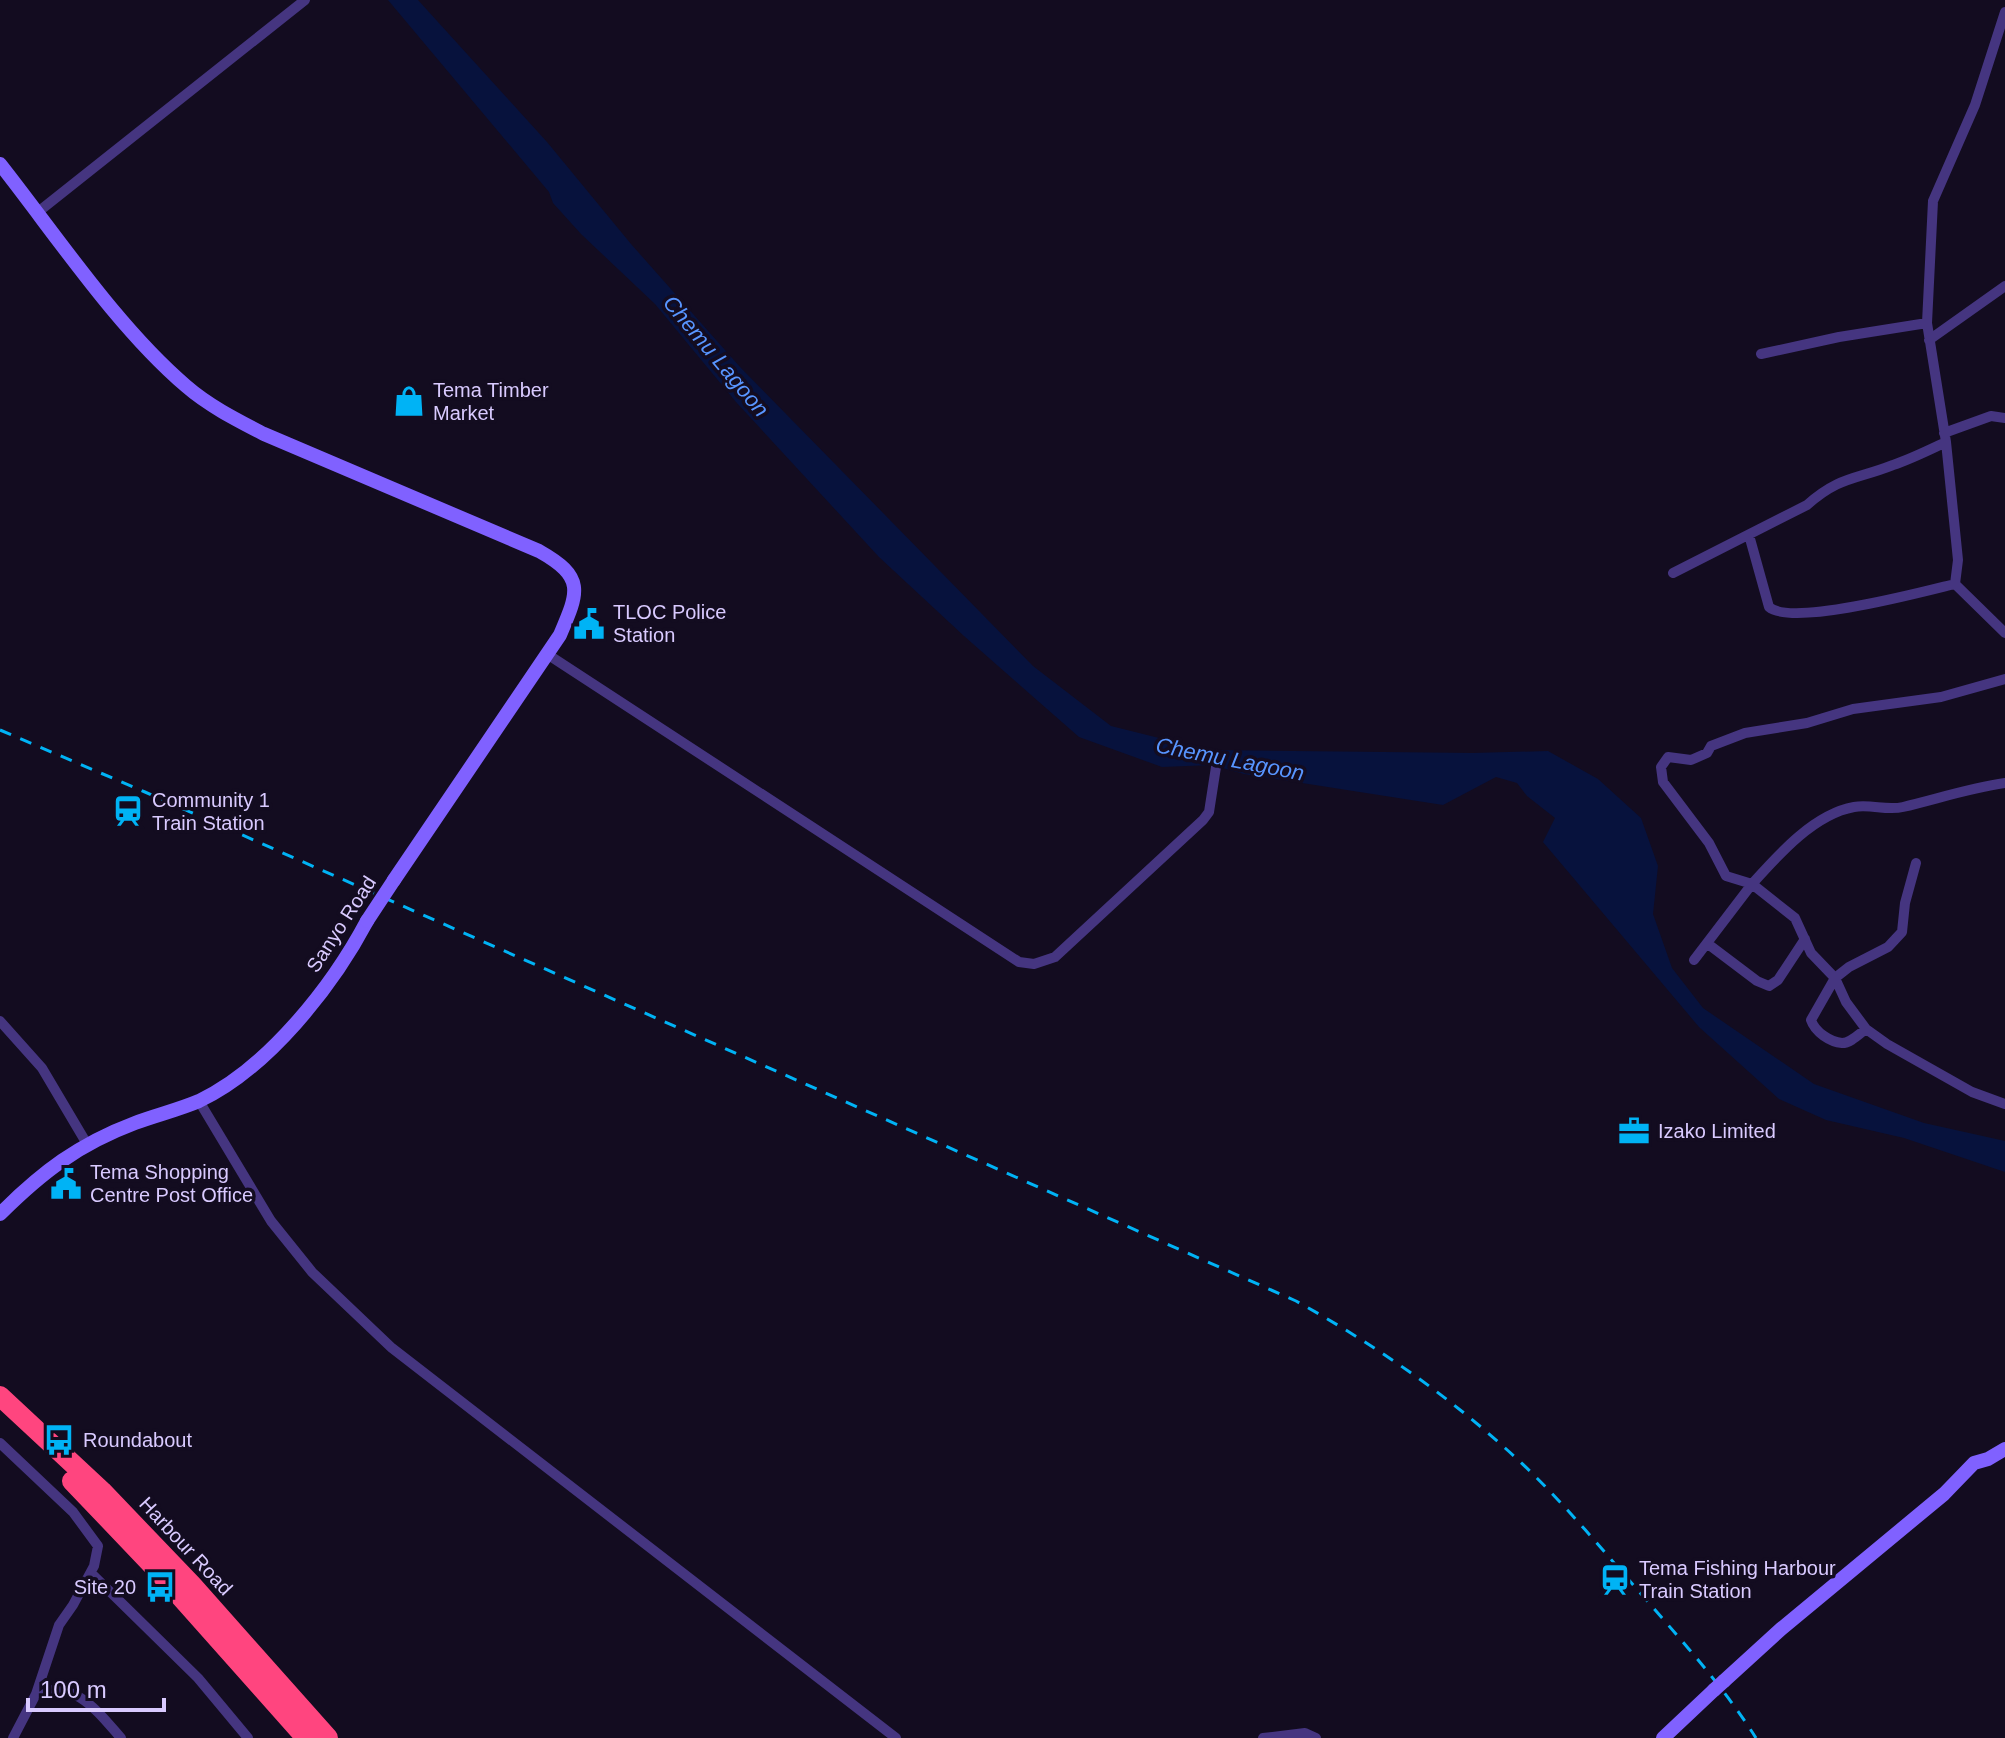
<svg xmlns="http://www.w3.org/2000/svg" width="2005" height="1738" viewBox="0 0 2005 1738" font-family="Arial,sans-serif">
<style>
.water{fill:#07123d}
.lines{fill:none;stroke-linecap:round;stroke-linejoin:round}
.street{stroke:#453580;stroke-width:10}
.secondary{stroke:#8061ff;stroke-width:14}
.highway{stroke:#ff457f;stroke-width:20}
.rail{stroke:#00b3f5;stroke-width:3;stroke-dasharray:12 10;stroke-linecap:butt}
.secondary-bridge{stroke:#8061ff;stroke-width:14}
.labels{text-anchor:middle;dominant-baseline:central;stroke-width:7;stroke-linejoin:round;paint-order:stroke}
.poi-label{font-size:20px;fill:#d9caff;stroke:#130c20;text-anchor:start}
.street-label{font-size:20px;fill:#d9caff;stroke:#130c20}
.water-label{font-size:22px;font-style:italic;fill:#5895ff;stroke:#130c20}
</style>
<rect width="100%" height="100%" fill="#130c20"/>
<path class="water" d="M388,0H418L547,142L631,244L740,367L1033,666L1111,726L1207,750L1473,753L1548,751L1598,779L1641,818L1658,866L1653,914L1672,968L1703,1008L1814,1084L1924,1123L2005,1141V1172L1904,1138L1826,1120L1779,1099L1699,1027L1543,842L1555,818L1527,796L1517,783L1496,777L1443,805L1244,774L1212,765L1162,767L1079,737L964,636L879,557L736,402L655,304L581,234L553,203L549,192Z"/>
<g class="lines">
<path class="street" d="M2005,12L1975,105L1933,201L1927,323L1946,442L1958,560L1955,584L2005,633
M38,212L305,0
M1929,340L2005,286
M1761,354L1839,337L1927,323
M1944,433L1991,416L2005,418
M1749,535L1769,607C1792,627 1922,592 1955,584
M1673,573L1807,505C1840,476 1855,480 1893,465C1911,459 1929,450 1946,442
M547,654L1019,962L1034,964L1055,957L1203,820L1209,812L1216,767
M2005,783C1970,788 1937,799 1903,807C1887,811 1871,804 1854,807C1814,814 1778,855 1752,884L1795,918L1811,953L1835,978L1846,1002L1866,1029L1887,1044L1972,1092L2005,1104
M1708,944L1757,981L1769,986L1778,980L1805,939
M1694,960L1752,884L1726,876L1709,843L1663,782L1661,767L1668,757L1691,760L1707,753L1711,746L1745,733L1807,723L1853,709L1941,697L2005,679
M0,1021L42,1068L87,1144
M1866,1029C1859,1034 1851,1043 1842,1043C1830,1042 1815,1032 1811,1020L1835,978L1849,967L1888,947L1902,932L1905,903L1916,863
M199,1101L271,1221L312,1272L392,1348L896,1738
M0,1443L73,1512L98,1546L94,1566L73,1605L59,1625L36,1694L13,1738
M91,1573L198,1678L248,1738
M36,1694C74,1678 98,1712 121,1738
M1263,1738L1305,1733L1316,1738"/>
<path class="secondary" d="M0,164C56,235 117,327 186,386C209,406 237,420 264,434L539,551C585,577 579,591 560,635L394,880
M0,1214C42,1172 79,1144 135,1123C156,1115 178,1110 199,1101C267,1069 332,987 367,921
M1724,1681L1781,1629L1944,1494L1974,1463L1988,1459L2005,1449
M1663,1738L1714,1690"/>
<path class="highway" d="M0,1396L102,1491L192,1585L328,1738
M72,1481L155,1568L306,1738"/>
<path class="rail" d="M0,730L145,792L1296,1301C1370,1342 1442,1391 1505,1448C1555,1492 1598,1545 1642,1595C1682,1641 1723,1686 1756,1738"/>
<path class="secondary-bridge" d="M367,921L394,880
M1714,1690L1724,1681"/>
</g>
<defs>
<symbol id="shop-bare" viewBox="-9 -9 18 18"><path d="M-5-2.5h2.3a2.7 3.5 0 0 1 5.4 0H5L5.5 6h-11ZM-1.5-2.5h3a1.5 2.3 0 0 0-3 0Z" fill="#00b3f5" stroke="#130c20" stroke-width="2.5" paint-order="stroke"/></symbol>
<symbol id="civic-bare" viewBox="-9 -9 18 18"><path d="M-.6-6.5H3V-4.5H.6V-3L4-1V1h2V6H-6V1h2V-1L-.6-3ZM-1.2 2.5V6h2.4V2.5Z" fill="#00b3f5" stroke="#130c20" stroke-width="2.5" paint-order="stroke"/></symbol>
<symbol id="station-bare" viewBox="-9 -9 18 18"><path d="M-3-6H3Q5-6 5-4V2Q5 4 3 4L4.5 6H3L1.5 4h-3L-3 6H-4.5L-3 4Q-5 4-5 2V-4Q-5-6-3-6ZM-3.5-4v3h7v-3ZM-3.5 1v1.5H-2V1ZM2 1v1.5H3.5V1Z" fill="#00b3f5" stroke="#130c20" stroke-width="2.5" paint-order="stroke"/></symbol>
<symbol id="office-bare" viewBox="-9 -9 18 18"><path d="M-6-3h4V-5.5h4V-3h4V5H-6ZM-1-4.5V-3h2v-1.5ZM-6 0V1H6V0Z" fill="#00b3f5" stroke="#130c20" stroke-width="2.5" paint-order="stroke"/></symbol>
<symbol id="bus-bare" viewBox="-9 -9 18 18"><path d="M-5-6H5V4H4V6H2V4H-2V6H-4V4H-5ZM-3.5-4V0h7V-4ZM-3.5 1.2v1.5H-2V1.2ZM2 1.2v1.5H3.5V1.2Z" fill="#00b3f5" stroke="#130c20" stroke-width="2.5" paint-order="stroke"/></symbol>
</defs>
<g fill-rule="evenodd">
<use href="#shop-bare" x="387" y="379" width="44" height="44"/>
<use href="#civic-bare" x="567" y="602" width="44" height="44"/>
<use href="#station-bare" x="106" y="789" width="44" height="44"/>
<use href="#office-bare" x="1612" y="1109" width="44" height="44"/>
<use href="#civic-bare" x="44" y="1162" width="44" height="44"/>
<use href="#bus-bare" x="37" y="1418" width="44" height="44"/>
<use href="#station-bare" x="1593" y="1558" width="44" height="44"/>
<use href="#bus-bare" x="138" y="1565" width="44" height="44"/>
</g>
<g class="labels">
<g class="poi-label">
<text x="433" y="390">Tema Timber<tspan x="433" dy="23">Market</tspan></text>
<text x="613" y="612">TLOC Police<tspan x="613" dy="23">Station</tspan></text>
<text x="152" y="800">Community 1<tspan x="152" dy="23">Train Station</tspan></text>
<text x="1658" y="1131">Izako Limited</text>
<text x="90" y="1172">Tema Shopping<tspan x="90" dy="23">Centre Post Office</tspan></text>
<text x="83" y="1440">Roundabout</text>
<text x="1639" y="1568">Tema Fishing Harbour<tspan x="1639" dy="23">Train Station</tspan></text>
<text x="136" y="1587" text-anchor="end">Site 20</text>
</g>
<g class="street-label">
<text transform="translate(341 924) rotate(-57)">Sanyo Road</text>
<text transform="translate(186 1546) rotate(47)">Harbour Road</text>
</g>
<g class="water-label">
<text transform="translate(716 356) rotate(50)">Chemu Lagoon</text>
<text transform="translate(1230 759) rotate(11)">Chemu Lagoon</text>
</g>
</g>
<path d="M28 1698v12h136v-12" fill="none" stroke="#d9caff" stroke-width="4"/>
<text x="40" y="1698" font-size="24" fill="#d9caff" stroke="#130c20" stroke-width="6" paint-order="stroke">100 m</text>
</svg>
